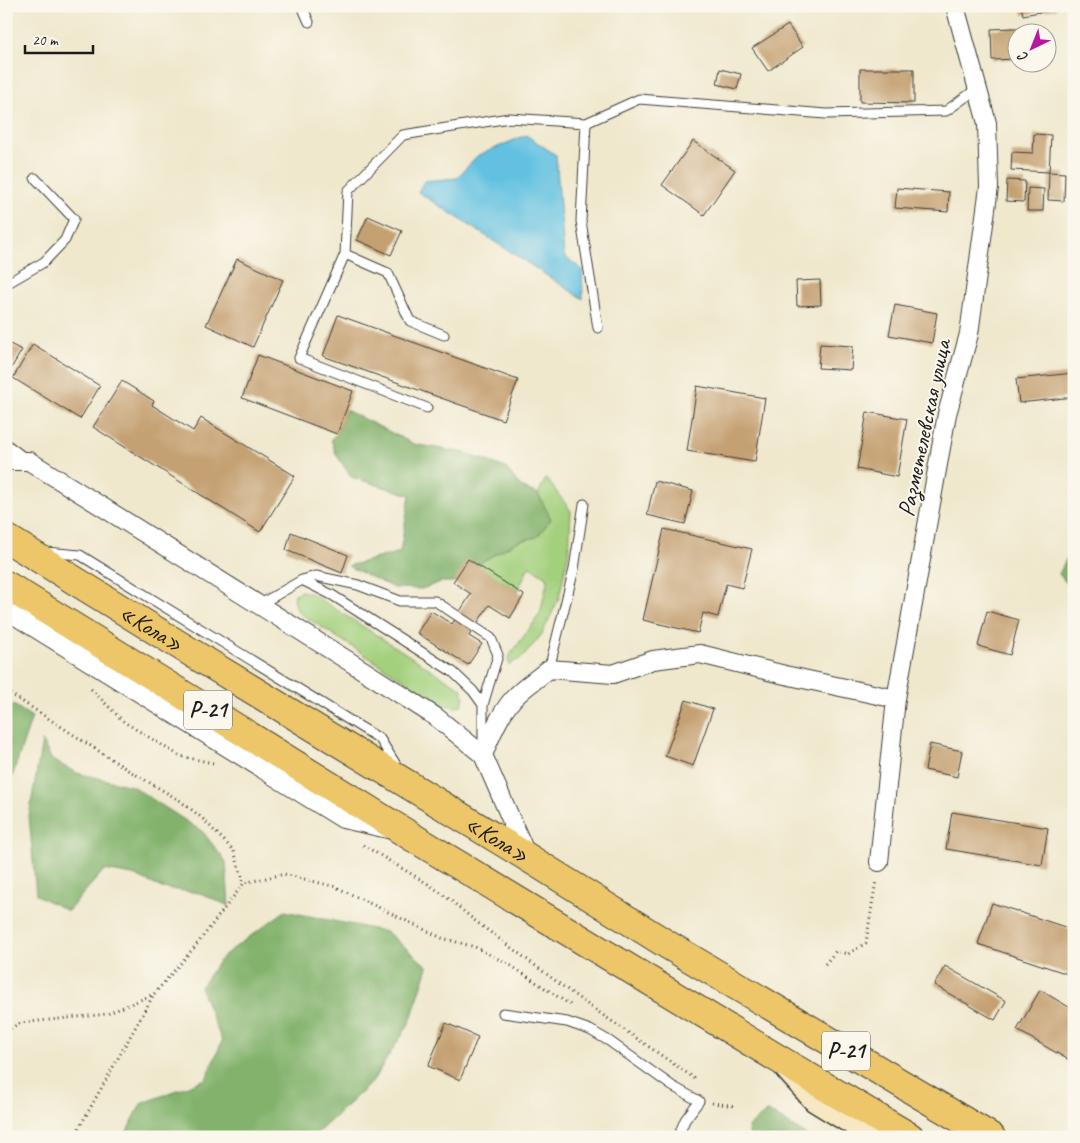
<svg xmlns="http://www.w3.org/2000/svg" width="1080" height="1143" viewBox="0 0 1080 1143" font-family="Caveat,sans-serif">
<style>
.green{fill:#a3d07d;stroke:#60764c}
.forest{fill:#82b26c;stroke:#4f6744}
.water{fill:#62c1e1;stroke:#3f6e7e}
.building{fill:#c4a072}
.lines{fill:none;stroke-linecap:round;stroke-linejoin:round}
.service-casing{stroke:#3c3b37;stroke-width:11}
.minor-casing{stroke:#3c3b37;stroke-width:20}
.secondary-casing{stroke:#3c3b37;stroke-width:28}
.trunk-casing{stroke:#3c3b37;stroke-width:30}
.path{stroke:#3c3b37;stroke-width:3;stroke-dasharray:1 4;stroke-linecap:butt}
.service{stroke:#fff;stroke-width:9}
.minor{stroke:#fff;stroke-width:18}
.secondary{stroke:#f7e8c3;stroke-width:25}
.trunk{stroke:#ecc669;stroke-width:28}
.labels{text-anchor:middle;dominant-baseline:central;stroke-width:4;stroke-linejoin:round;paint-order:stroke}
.shield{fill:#fbf7ec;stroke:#5f5e5a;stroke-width:1}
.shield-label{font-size:22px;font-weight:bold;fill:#1c1c1c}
.street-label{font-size:24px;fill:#1c1c1c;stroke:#fbf7ec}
</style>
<rect width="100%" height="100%" fill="#fbf7ec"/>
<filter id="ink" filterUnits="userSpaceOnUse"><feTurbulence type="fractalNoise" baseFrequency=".02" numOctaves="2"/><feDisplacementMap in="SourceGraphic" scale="10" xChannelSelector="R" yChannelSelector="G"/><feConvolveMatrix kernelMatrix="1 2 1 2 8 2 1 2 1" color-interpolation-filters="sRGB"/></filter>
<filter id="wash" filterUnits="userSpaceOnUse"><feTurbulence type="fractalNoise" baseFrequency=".0096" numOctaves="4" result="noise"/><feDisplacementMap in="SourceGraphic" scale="20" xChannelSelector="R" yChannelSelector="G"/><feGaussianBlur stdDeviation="1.12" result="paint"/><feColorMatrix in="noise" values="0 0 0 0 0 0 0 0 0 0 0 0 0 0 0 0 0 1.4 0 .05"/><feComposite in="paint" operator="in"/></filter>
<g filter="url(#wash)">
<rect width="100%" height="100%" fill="#efe8cd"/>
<path class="green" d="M546,478L571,511L569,551L559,598L542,634L523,657L509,665L508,658L540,614L548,578L529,566L518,591L476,565L518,541L537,537L551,519L538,494Z
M301,591L310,593L462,689L464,697L462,705L455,707L443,705L298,612L294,600L295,594Z"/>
<path class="forest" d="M346,410L414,444L465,453L506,468L521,487L538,494L551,519L537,537L518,541L476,565L453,582H441L422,589L394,588L348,566L400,552L410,495L351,477L336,454L331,439L337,434Z
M1074,543V592L1059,574Z
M6,700L32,717L6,795Z
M42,741L52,760L77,773L132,786L203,832L226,862L229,906L200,893L162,888L133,875L104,870L68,911L36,895L29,816Z
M285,911L387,932L428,967L410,1022L372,1082L313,1137H124L141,1104L206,1079L222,1041L200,987L223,956Z
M768,1111L809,1137H750L748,1127Z"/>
<path class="water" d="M526,135L556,155L564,256L582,269L583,299L418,192L424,181L457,178L477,156Z"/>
<g id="blocks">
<path class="building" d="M1021,6H1056L1057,9L1023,15Z
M788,25L803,47L768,71L752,48Z
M1037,27V32H1018V59L992,60L991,29Z
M720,69L741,74L737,89L717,84Z
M860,69H914V103L860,102Z
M1034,134L1051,135L1049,172L1065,173L1064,201L1048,200L1049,172L1011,170L1012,152L1033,153Z
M693,141L735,170L704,215L662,185Z
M1007,180L1025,181L1024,202L1006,201Z
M897,188L949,192L948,212L895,208Z
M1028,188L1044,189L1043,211H1027Z
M368,216L402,231L391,255L357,240Z
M237,259L283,280L253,347L206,325Z
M820,280L821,305L797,306L796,281Z
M895,305L937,313L932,343L889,335Z
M338,315L518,380L503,420L323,356Z
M6,342L22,350L6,377Z
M33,344L100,386L80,419L13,378Z
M820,344L853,346L851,370L818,368Z
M258,355L353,391L337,434L242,398Z
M1074,373V397L1019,403L1016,379Z
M122,381L154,401L152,405L193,431L201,418L295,476L260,532L93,427Z
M697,386L765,398L755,462L687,451Z
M867,412L907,419L897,477L857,469Z
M655,481L693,491L685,524L647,515Z
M664,529L752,549L742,588L726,584L718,617L703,613L698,633L643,620Z
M291,532L348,555L342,573L286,550Z
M468,559L524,595L510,618L489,605L469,636L482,644L468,665L417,633L431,611L452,624L471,594L453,582Z
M987,611L1019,620L1010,655L978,646Z
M686,700L713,709L693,766L665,756Z
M930,744L962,751L957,777L925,770Z
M952,812L1048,828L1042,865L946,849Z
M992,903L1074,930V976L978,944Z
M945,966L1006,1001L995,1020L934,985Z
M1040,990L1074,1010V1063L1017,1030Z
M446,1023L478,1037L460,1080L428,1066Z"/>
</g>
</g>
<g filter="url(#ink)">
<use href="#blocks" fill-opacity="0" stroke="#3c3b37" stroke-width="1"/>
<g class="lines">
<defs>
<path id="service" d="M302,6L309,22
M586,123L581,221L598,328
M345,254L388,273L410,321L444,335
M6,284L44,262L65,240L74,219L35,178
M427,408L299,358L345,254L348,191L403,135L509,118L586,123L639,99L826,114L946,111L978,88
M6,444L26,459
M46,552L80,555L380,739L398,768
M302,580L316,576L358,585L400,601H435L491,638L498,655L483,705
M259,605L302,580L332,595L453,672L473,691L483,705V744
M549,669L574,569L584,504
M503,1013L567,1022L590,1030L609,1041L672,1086L699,1101L685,1120L678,1137"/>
<path id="minor" d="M6,461H29L347,660L436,717L483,755L527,856
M6,610L343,819L388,829
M483,755C491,736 499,715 513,699C523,688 537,679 549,669L613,674L653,660L700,654L785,675L896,699
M879,862L896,699L947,414L969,334L989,187L987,123L955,6"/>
<path id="secondary" d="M788,1069L815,1099L877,1137"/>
<g id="trunk">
<path id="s1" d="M6,538L197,656L527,857L668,945L991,1137"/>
<path d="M6,585L409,835L782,1061L910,1137"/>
</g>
</defs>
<use href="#service" class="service-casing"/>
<use href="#minor" class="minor-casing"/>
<use href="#secondary" class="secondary-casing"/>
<use href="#trunk" class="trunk-casing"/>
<path class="path" d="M91,689L124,722L180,756L213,763
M6,691L128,770L179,800L202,818L234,851L244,883L284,874L336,887L442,938L475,947L510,965L572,1006
M363,845L428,884L448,898L474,920L584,1002L697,1080
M825,964L836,951L848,954L866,943L876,880
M6,1031L20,1023L107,1014L154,994L198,943L244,883
M712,1103L736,1106
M74,1137L154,994"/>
<use href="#service" class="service"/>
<use href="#minor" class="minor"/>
<use href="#secondary" class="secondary"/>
<use href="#trunk" class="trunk"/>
</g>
</g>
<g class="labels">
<g class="shield">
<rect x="184" y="690.5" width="48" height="39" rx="4"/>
<rect x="822" y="1031.5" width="48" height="39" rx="4"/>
</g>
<g class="shield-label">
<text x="208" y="710">Р-21</text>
<text x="846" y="1051">Р-21</text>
</g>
<g class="street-label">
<text transform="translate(924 428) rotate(-78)">Разметелевская улица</text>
<text stroke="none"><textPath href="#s1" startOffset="171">«Кола»</textPath></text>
<text stroke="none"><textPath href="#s1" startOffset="576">«Кола»</textPath></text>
</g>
</g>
<rect width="1080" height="1143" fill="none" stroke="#fbf7ec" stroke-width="25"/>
<g transform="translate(1032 48) rotate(223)"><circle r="24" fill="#fbf7ec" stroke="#a29f99"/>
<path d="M0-4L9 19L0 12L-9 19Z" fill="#b5179e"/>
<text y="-8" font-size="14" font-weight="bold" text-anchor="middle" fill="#1c1c1c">С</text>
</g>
<path d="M25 45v8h68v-8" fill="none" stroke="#1c1c1c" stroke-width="2.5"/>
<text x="32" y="45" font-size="15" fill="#1c1c1c" stroke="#fbf7ec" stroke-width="4" paint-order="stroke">20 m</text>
</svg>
